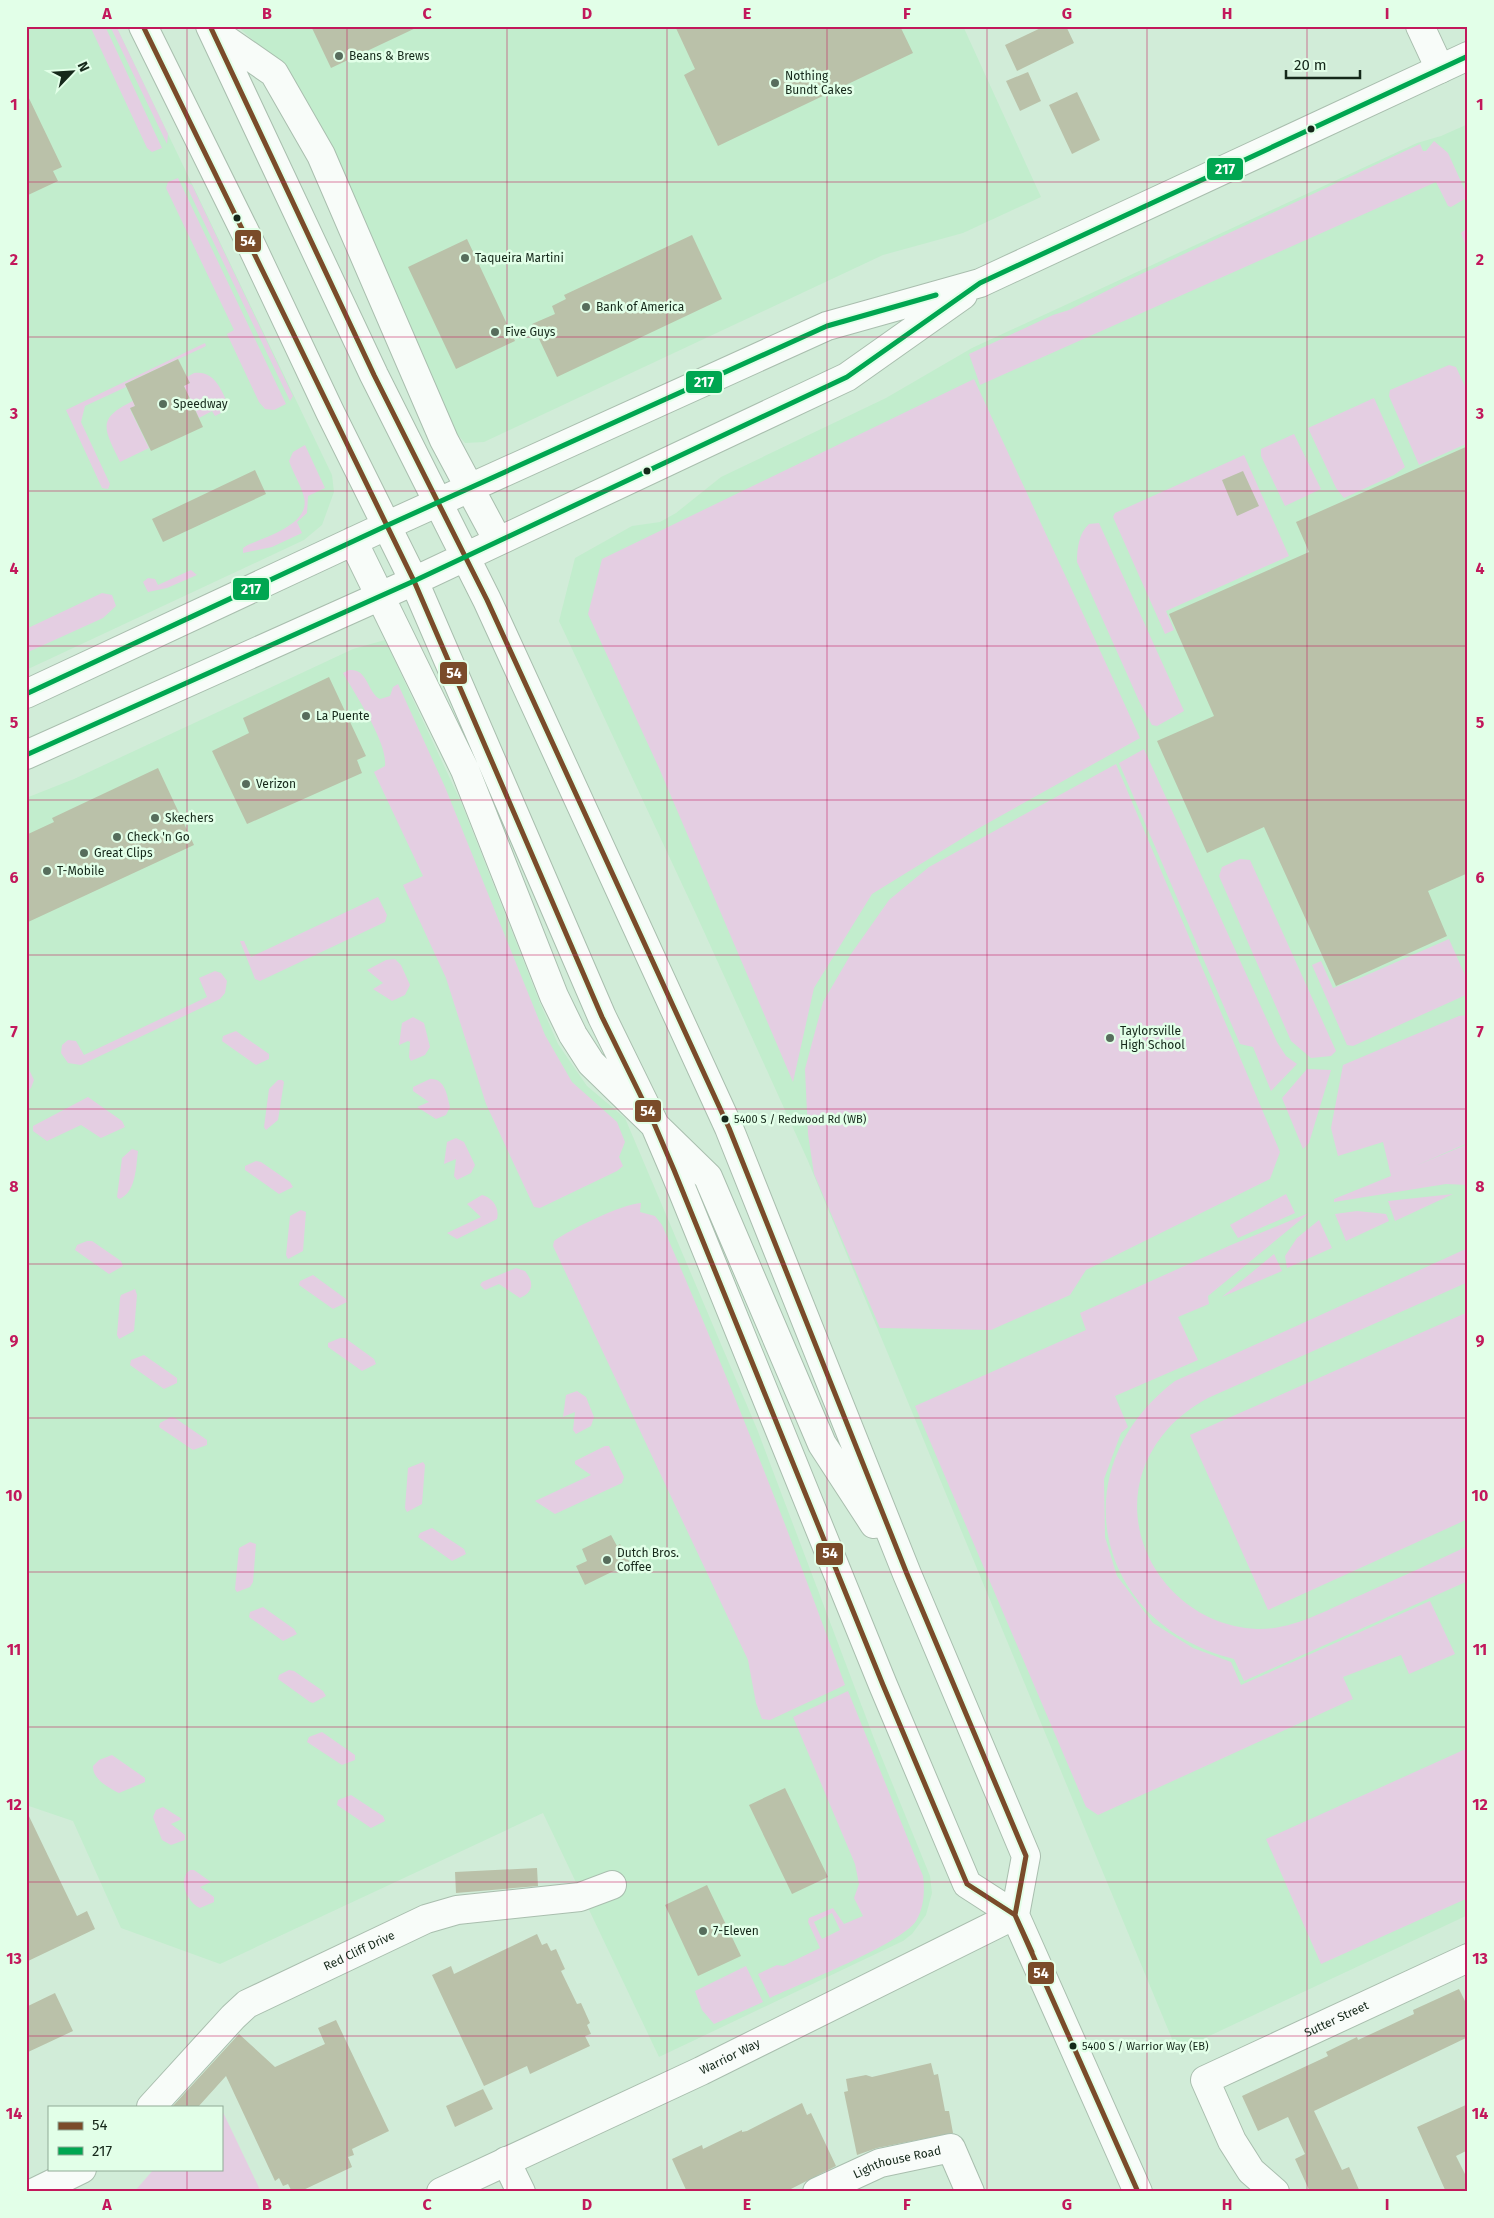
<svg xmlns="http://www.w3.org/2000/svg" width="1494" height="2218" viewBox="0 0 1494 2218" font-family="'Fira Sans',sans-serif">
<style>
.built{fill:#c2edcd}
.green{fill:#e4cee2;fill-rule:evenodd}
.building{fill:#bac1a9}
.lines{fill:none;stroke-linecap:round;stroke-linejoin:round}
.minor-casing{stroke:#a9beae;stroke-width:30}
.primary-casing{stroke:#a9beae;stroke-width:30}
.minor{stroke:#f8fcf9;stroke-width:28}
.primary{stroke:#f8fcf9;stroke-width:28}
.bus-1-casing{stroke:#e2ffe8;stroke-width:9}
.bus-2-casing{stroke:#e2ffe8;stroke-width:9}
.bus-1{stroke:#7a4b2a;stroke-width:5}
.bus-2{stroke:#00a651;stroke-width:5}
.grid{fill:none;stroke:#c2185b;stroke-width:1;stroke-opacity:0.55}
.poi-dot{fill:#576d5c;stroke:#e2ffe8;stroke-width:2}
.bus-dot{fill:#15281a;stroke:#e2ffe8;stroke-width:2}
.labels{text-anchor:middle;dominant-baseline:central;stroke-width:5;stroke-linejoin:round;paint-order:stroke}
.bus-label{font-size:11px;fill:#15281a;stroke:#e2ffe8;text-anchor:start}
.poi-label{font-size:12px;fill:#15281a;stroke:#e2ffe8;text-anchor:start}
.street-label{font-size:12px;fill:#15281a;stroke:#e2ffe8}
.line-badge{stroke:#e2ffe8;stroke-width:2}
.badge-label{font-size:14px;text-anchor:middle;font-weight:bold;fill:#fff}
.neatline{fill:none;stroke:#c2185b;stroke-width:2}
.grid-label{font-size:16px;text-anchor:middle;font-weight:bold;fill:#c2185b}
</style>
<rect width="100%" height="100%" fill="#d1ecd8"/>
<path class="built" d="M26,26H116L332,475L334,492L322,525L304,540L26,670Z
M237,26H963L1041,197L963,233L883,255L484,442L465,443L452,428L311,108L295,81L279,63Z
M1468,124V1915L1177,2051L808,1161L696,914L559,621L575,558L632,526L660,522L676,513L721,477L886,398L972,348L1417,143L1441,136Z
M385,640L461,802L540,1003L558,1044L587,1086L625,1118L757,1429L875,1741L930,1876L932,1893L926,1915L912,1934L903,1941L659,2057L543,1813L220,1964L121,1928L73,1821L26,1805V798L74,779L353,649Z"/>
<path class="green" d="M90,26H105L162,148L152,152L147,148Z
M110,26H116L168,134L167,144Z
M1434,141L1448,153L1468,197L1451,207L1448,206L1436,182L980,385L969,354L1053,315L1069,310L1124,282L1420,144L1423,151H1426Z
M178,178L286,404L274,410L265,409L259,402L227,334L234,330L166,188L168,182Z
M184,181L192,185L293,396L290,401Z
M1468,227V252L1461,233Z
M205,343L206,346L202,348L125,384L126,387L85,406L81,422L110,484L108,489L102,488L66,410Z
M1449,365L1456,367L1468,393V443L1419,465L1389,396L1390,390Z
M194,373C214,370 221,389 228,404L225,406L227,410L215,416L212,411L199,418L184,386L187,377Z
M974,379C1029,499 1086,618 1140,738L979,828L872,894L814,988L793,1082L659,768L588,614L602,559Z
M1374,398L1405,467L1394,475L1344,498L1336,488L1308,428Z
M133,401L135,406L130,409L149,448L120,462C105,430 95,419 133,401Z
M1294,434L1321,489L1285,506L1261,456V449Z
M305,445L325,488L308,496L307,513L297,522L302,533L272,547L243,553V548L246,546C264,537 311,525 304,497C301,485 293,473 289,461L293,452Z
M1244,455L1289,556L1166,611L1174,630L1165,634L1113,517L1115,513Z
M1099,523L1184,711L1157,726L1152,725L1139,701L1077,562C1077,548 1079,533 1089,524Z
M191,570L197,575L167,588L148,592L143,582L148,578L155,579L158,585Z
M102,593L112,595L116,606L103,618L26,653V629Z
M349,670C368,668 367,692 380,699L390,696L393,687L398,684L445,787L545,1035L572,1082L617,1122L625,1142L619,1157L623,1166L617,1171L540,1208L534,1207L486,1104L446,978L403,885L423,876L374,772L385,766C388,743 355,694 343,673Z
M1144,749L1277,1042L1286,1056L1297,1064L1271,1091L1253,1047L1240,1044L1119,763Z
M1116,764L1280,1152L1270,1179L1086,1270L1070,1295L991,1330L880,1328L814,1174L808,1134L805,1069L823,1002L851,954L889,900L929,867Z
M1240,859L1250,860L1336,1051L1331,1056L1311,1058L1291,1041L1219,876L1222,867Z
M378,897L387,915L385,922L260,981L255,979L240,941H244L251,957Z
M1449,939L1468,982V994L1353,1046L1347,1045L1312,965L1321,961L1333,988L1360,978Z
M395,959L401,965L410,985L405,995L392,1001L373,989L383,983L367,970L386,960Z
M215,971L221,973L227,981L225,993L220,999L81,1065L68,1063L61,1053L62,1045L68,1040L76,1041L84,1055L207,997L199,978Z
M1468,1015V1143L1415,1166L1468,1144V1185L1446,1184L1334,1202V1199L1391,1176L1383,1142L1338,1156L1331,1128L1343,1065L1459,1016Z
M413,1017L424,1023L430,1047L425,1055L411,1061L409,1057L410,1042L408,1041L399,1045L402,1023Z
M236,1031L269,1054V1059L256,1065L222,1041L223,1036Z
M26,1063L34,1080L31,1088L26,1092Z
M1307,1069L1331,1070L1309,1143L1303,1149L1282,1098Z
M430,1079C445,1078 447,1095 450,1107L446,1115L436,1119L417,1107L429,1102L413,1091V1087Z
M278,1080H282L284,1082L278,1120L266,1130L264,1127L269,1089Z
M88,1097L122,1121L125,1127L101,1138L81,1125L47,1141L33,1131V1126Z
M456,1138L464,1142L475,1165L471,1173L457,1180L454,1176L456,1159L444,1164L447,1142Z
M132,1149L138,1151C136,1167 136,1193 119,1199L117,1197L122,1158Z
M256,1161L261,1162L290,1182L293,1187L279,1194L245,1170V1166Z
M1286,1194L1295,1213L1238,1238L1230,1225Z
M1453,1194L1395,1221L1388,1201Z
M482,1195C492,1197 500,1208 497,1219L457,1239L447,1233L481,1217L467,1204Z
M641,1203L640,1212L655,1216L662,1225C728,1376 789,1530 845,1685L770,1720L762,1719L756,1703L748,1660L553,1246L554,1241C571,1229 622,1204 641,1203Z
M301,1210L306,1212L303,1251L288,1259L286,1255L290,1216Z
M1357,1211L1386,1214L1389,1221L1346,1241L1335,1214Z
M1309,1213L1208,1296L1209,1304L1178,1317L1198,1360L1115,1396L1128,1427L1121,1433L1104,1479L1105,1537L1117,1576L1153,1623L1193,1648L1231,1662L1241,1685L1430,1601L1455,1654L1409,1674L1401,1655L1343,1677L1353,1699L1098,1815L1086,1807L915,1406L1086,1330L1080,1313L1231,1245Z
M1319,1220L1332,1248L1287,1268L1285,1256L1297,1238Z
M87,1241H92L121,1261L123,1266L109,1274L75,1250L77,1245Z
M1468,1248V1282L1208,1398C1190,1408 1175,1419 1162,1436C1100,1515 1162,1625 1257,1629C1294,1630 1328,1609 1361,1595C1396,1579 1432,1563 1468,1546V1581L1244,1681L1234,1659C1094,1624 1060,1468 1175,1381Z
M1274,1254L1282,1271L1222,1297Z
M516,1268L525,1271C534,1282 534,1292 520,1298L499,1284L485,1290L480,1285L482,1282Z
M313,1275L346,1299L347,1302L333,1309L299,1285L300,1281Z
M135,1289L137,1295L134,1331L119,1339L117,1335L120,1298L121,1295Z
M1468,1312V1519L1268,1610L1190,1435Z
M340,1338H345L374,1359L376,1364L362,1371L328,1347V1343Z
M144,1355L177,1378V1383L164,1389L130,1365L131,1360Z
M577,1391L586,1397L594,1417L591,1426L576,1434L573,1430L575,1412L563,1417L566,1395Z
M171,1417L175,1418L207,1440V1445L193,1450L159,1427L160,1423Z
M605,1446H609L624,1477L622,1483L555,1514L535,1501L591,1475L575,1464V1461Z
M423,1462L425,1465L422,1504L407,1512L405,1508L408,1468Z
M432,1528L464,1549L466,1554L452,1561L418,1537L420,1533Z
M250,1542L256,1544L253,1582L250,1587L237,1592L235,1589L239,1548Z
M263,1607L294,1629L297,1634L283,1641L249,1617L250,1612Z
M289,1670L294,1671L323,1691L326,1696L313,1703L310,1702L278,1679L279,1675Z
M848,1691L923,1876C925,1890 924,1908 916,1921C901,1944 799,1984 770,1998L758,1974L777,1965L783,1966L820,1948L808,1922L809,1918L833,1908L844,1924L863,1916L854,1898L859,1884L855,1864L793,1717ZM832,1913L840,1930L822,1939L814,1922Z
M322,1732L355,1755V1760L342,1765L307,1742L309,1737Z
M1468,1748V1898L1321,1964L1266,1839Z
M112,1755L145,1778V1782L119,1793C109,1788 92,1779 93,1766L99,1760Z
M351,1795L383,1816L385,1821L371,1828L337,1805L338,1800Z
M163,1807L182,1819L171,1824L185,1835V1840L171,1845L162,1840L153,1817L156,1810Z
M190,1870H194L211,1882L200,1887L214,1897V1902L200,1908C187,1903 177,1879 190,1870Z
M746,1966L763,2002L714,2024L702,2010L695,1991Z
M221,2108L261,2192H134L154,2169H221Z"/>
<path class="building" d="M311,26H420L331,68Z
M675,26H900L913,53L718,146L684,75L695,69Z
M1045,26H1066L1074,43L1017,71L1005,45Z
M1028,72L1041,101L1020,111L1006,81Z
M26,92L62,167L53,171L58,181L26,196Z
M1077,92L1100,140L1072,154L1049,105Z
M692,235L722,299L557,377L532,324L555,314L552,306L566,299L564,295Z
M467,239L515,341L456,369L408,267Z
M178,359L190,383L184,386L203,427L151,451L130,408L135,406L125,384Z
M1468,446V873L1428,891L1447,936L1336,986L1264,827L1207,853L1157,741L1214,716L1169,614L1309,552L1296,522Z
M255,470L266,494L163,542L152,519Z
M1243,471L1259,506L1237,516L1222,480Z
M329,677L366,756L357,760L362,773L247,824L212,751L249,733L243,718Z
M158,768L194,845L26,923V835L54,822L52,818Z
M611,1535L617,1546L620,1544L630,1563L585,1585L576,1566L587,1561L582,1549Z
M785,1788L828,1877L792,1894L749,1805Z
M26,1810L77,1916L87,1911L95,1929L26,1962Z
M537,1868L538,1886L456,1893L455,1872Z
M707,1885L741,1956L698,1976L665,1905Z
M537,1934L542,1945L547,1943L551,1951L556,1949L565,1969L561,1971L577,2004L581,2003L590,2023L587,2025L591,2034L585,2036L590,2046L530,2074L527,2066L484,2086L432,1975L451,1966L454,1974Z
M1459,1989L1468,2007V2037L1314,2111L1342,2170L1349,2167L1360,2192H1310L1295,2159L1305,2154L1288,2117L1258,2131L1242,2096L1328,2056L1326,2052L1357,2037L1358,2040L1414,2014L1413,2010Z
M55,1993L73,2031L26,2053V2007Z
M336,2020L389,2131L352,2149L354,2155L348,2157L352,2167L299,2192H292L288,2184L283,2186L279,2178L275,2181L226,2076L198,2107H172L239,2034L275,2067L325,2044L318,2028Z
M931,2063L934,2075L938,2074L945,2111H949L953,2133L877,2148L857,2155L844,2092L848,2091L846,2079L866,2075L872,2077Z
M483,2089L493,2109L455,2127L446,2106Z
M802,2103L807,2115L811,2113L836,2166L785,2192H687L672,2159L702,2145L703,2149L742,2130V2132L747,2131Z
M1468,2104V2150L1456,2156L1468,2180V2192H1446L1417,2127Z"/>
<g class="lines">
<defs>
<g id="minor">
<path d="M1420,26L1440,69"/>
<path id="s1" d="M151,2107L233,2017L247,2004L426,1919L457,1910L580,1897L612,1885"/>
<path d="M506,2161L521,2192"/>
<path d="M35,2192L82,2169"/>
<path id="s2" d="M441,2192L701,2071L1015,1915"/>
<path id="s3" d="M817,2192L880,2163L951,2148L970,2192"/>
<path id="s4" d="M1275,2192L1251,2171L1232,2141L1205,2080L1468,1958"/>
</g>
<path id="primary" d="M143,26L247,236L330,412L414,581L602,1017L653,1121L674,1170L883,1685L967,1884L1015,1915L1138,2192
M210,26L374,375L487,600L729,1128L907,1574L1026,1856L1015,1915
M212,30L274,73L321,155L444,440L498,541
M353,541L465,770L554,996L573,1035L591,1063L708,1177L822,1444L874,1524
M26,694L388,525L827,326L980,283L1468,56
M26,755L414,581L847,377L963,295"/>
</defs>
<use href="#minor" class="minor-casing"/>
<use href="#primary" class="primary-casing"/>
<use href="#minor" class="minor"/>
<use href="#primary" class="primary"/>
<defs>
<path id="bus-1" d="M143,26L414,581L602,1017L653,1121L674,1170L883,1685L967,1884L1015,1915L1138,2192
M210,26L374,375L487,600L729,1128L907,1574L1026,1856L1015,1915L1032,1952"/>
<path id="bus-2" d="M26,694L388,525L827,326L936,295
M26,755L414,581L847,377L980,283L1468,56"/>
</defs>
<use href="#bus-1" class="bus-1-casing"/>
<use href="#bus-2" class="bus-2-casing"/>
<use href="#bus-1" class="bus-1"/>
<use href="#bus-2" class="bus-2"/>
</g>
<path class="grid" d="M187,26V2107M347,26V2192M507,26V2192M667,26V2192M827,26V2192M987,26V2192M1147,26V2192M1307,26V2192M26,182H1468M26,337H1468M26,491H1468M26,646H1468M26,800H1468M26,955H1468M26,1109H1468M26,1264H1468M26,1418H1468M26,1572H1468M26,1727H1468M26,1882H1468M26,2036H1468M187,2169V2192"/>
<g class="poi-dot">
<circle cx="339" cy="56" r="5"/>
<circle cx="775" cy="83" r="5"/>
<circle cx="465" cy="258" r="5"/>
<circle cx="586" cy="307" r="5"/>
<circle cx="495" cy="332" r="5"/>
<circle cx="163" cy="404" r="5"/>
<circle cx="306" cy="716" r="5"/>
<circle cx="246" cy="784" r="5"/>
<circle cx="155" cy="818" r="5"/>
<circle cx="117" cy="837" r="5"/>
<circle cx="84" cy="853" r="5"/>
<circle cx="47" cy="871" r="5"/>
<circle cx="1110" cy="1038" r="5"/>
<circle cx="607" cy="1560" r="5"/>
<circle cx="703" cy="1931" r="5"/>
</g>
<g class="bus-dot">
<circle cx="1311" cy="129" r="4.5"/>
<circle cx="237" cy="218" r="4.5"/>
<circle cx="647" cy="471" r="4.5"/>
<circle cx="725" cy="1119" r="4.5"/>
<circle cx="1073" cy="2046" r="4.5"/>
</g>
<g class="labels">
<g class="bus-label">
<text x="734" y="1119">5400 S / Redwood Rd (WB)</text>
<text x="1082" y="2046">5400 S / Warrior Way (EB)</text>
</g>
<g class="poi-label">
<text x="349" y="56">Beans &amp; Brews</text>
<text x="785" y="76">Nothing<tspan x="785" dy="14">Bundt Cakes</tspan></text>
<text x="475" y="258">Taqueira Martini</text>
<text x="596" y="307">Bank of America</text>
<text x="505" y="332">Five Guys</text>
<text x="173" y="404">Speedway</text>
<text x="316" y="716">La Puente</text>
<text x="256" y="784">Verizon</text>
<text x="165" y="818">Skechers</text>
<text x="127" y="837">Check 'n Go</text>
<text x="94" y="853">Great Clips</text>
<text x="57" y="871">T-Mobile</text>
<text x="1120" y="1031">Taylorsville<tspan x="1120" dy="14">High School</tspan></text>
<text x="617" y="1553">Dutch Bros.<tspan x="617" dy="14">Coffee</tspan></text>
<text x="713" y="1931">7-Eleven</text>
</g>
<g class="street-label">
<text stroke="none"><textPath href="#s1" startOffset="265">Red Cliff Drive</textPath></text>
<text stroke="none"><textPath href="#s4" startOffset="279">Sutter Street</textPath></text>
<text stroke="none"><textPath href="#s2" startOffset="319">Warrior Way</textPath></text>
<text stroke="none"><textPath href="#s3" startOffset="86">Lighthouse Road</textPath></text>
</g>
</g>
<g class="line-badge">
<rect x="1206" y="157" width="38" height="24" rx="5" fill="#00a651"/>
<rect x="234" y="229" width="28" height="24" rx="5" fill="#7a4b2a"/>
<rect x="685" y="370" width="38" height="24" rx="5" fill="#00a651"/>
<rect x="232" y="577" width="38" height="24" rx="5" fill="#00a651"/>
<rect x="439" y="661" width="29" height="24" rx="5" fill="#7a4b2a"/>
<rect x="634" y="1099" width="28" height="24" rx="5" fill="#7a4b2a"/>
<rect x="815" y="1542" width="29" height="24" rx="5" fill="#7a4b2a"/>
<rect x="1027" y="1961" width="28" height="24" rx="5" fill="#7a4b2a"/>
</g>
<g class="badge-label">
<text x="1225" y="174">217</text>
<text x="248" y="246">54</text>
<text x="704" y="387">217</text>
<text x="251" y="594">217</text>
<text x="454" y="678">54</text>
<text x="648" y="1116">54</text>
<text x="830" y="1558">54</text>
<text x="1041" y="1978">54</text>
</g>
<rect width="1494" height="2218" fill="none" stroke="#e2ffe8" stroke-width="55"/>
<rect x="48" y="2106" width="175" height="65" fill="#e2ffe8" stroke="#90a996"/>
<rect x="58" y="2122" width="25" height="8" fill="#7a4b2a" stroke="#90a996"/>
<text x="92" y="2130" font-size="15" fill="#15281a">54</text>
<rect x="58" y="2147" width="25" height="8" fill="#00a651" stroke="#90a996"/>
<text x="92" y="2156" font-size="15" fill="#15281a">217</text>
<g transform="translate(72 72) rotate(65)" stroke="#e2ffe8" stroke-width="4" paint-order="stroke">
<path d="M0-4L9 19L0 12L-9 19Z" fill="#15281a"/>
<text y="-8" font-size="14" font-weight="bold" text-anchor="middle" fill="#15281a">N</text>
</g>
<path d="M1286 70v8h74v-8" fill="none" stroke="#15281a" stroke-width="2.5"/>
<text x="1294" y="70" font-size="15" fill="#15281a" stroke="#e2ffe8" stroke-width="4" paint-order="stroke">20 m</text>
<rect x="28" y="28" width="1438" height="2162" class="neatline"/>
<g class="grid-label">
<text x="107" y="19">A</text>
<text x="267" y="19">B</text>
<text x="427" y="19">C</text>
<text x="587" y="19">D</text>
<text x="747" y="19">E</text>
<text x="907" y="19">F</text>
<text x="1067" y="19">G</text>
<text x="1227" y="19">H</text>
<text x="1387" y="19">I</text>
<text x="14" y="110">1</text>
<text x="1480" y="110">1</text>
<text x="14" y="265">2</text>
<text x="1480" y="265">2</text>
<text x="14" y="419">3</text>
<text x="1480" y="419">3</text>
<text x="14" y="574">4</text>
<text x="1480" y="574">4</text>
<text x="14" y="728">5</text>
<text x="1480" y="728">5</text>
<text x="14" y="883">6</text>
<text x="1480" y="883">6</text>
<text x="14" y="1037">7</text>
<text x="1480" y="1037">7</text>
<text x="14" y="1192">8</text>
<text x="1480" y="1192">8</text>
<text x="14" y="1346">9</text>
<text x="1480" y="1346">9</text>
<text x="14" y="1501">10</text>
<text x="1480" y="1501">10</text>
<text x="14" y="1655">11</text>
<text x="1480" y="1655">11</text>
<text x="14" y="1810">12</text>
<text x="1480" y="1810">12</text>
<text x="14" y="1964">13</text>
<text x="1480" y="1964">13</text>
<text x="14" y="2119">14</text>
<text x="1480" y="2119">14</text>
<text x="107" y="2210">A</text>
<text x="267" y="2210">B</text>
<text x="427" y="2210">C</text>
<text x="587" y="2210">D</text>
<text x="747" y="2210">E</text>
<text x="907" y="2210">F</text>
<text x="1067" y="2210">G</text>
<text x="1227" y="2210">H</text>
<text x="1387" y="2210">I</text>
</g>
</svg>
